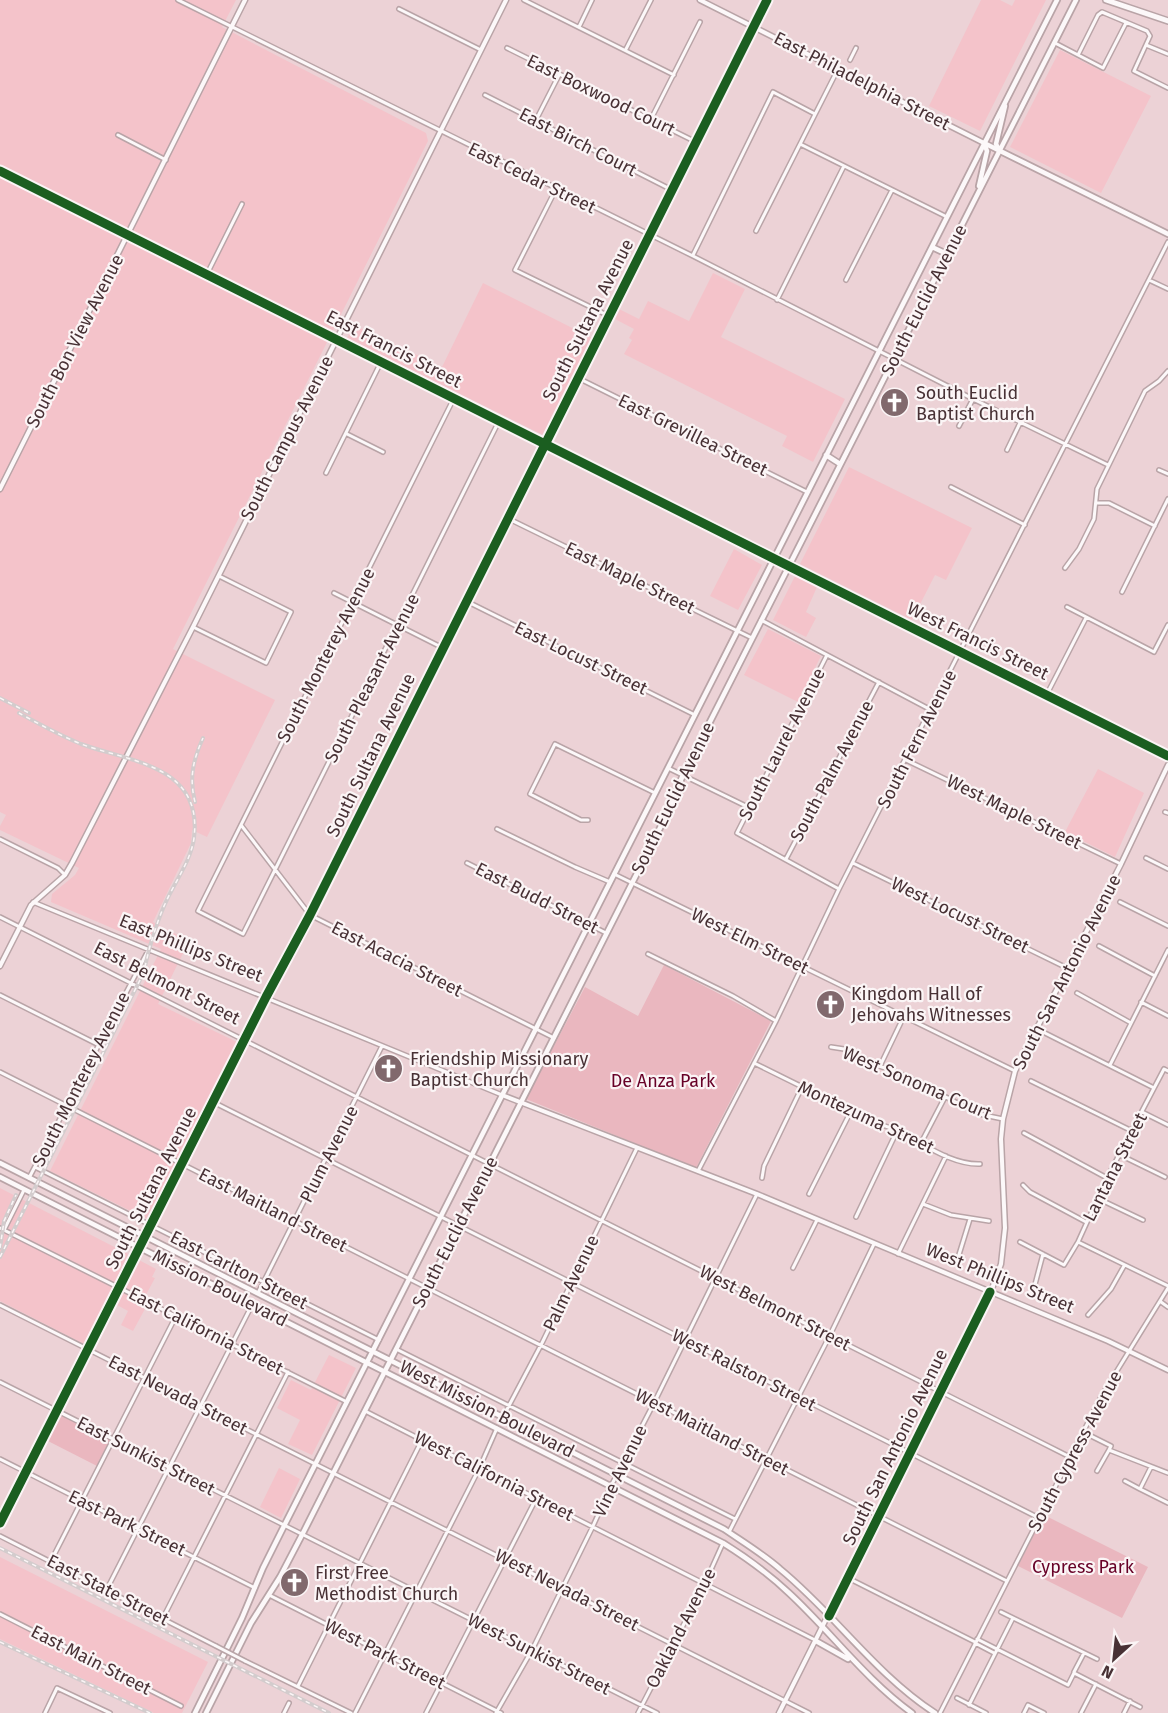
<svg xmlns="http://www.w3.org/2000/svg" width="1168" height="1713" viewBox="0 0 1168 1713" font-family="'Fira Sans',sans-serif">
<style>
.built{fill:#f4c3ca}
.green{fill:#eab7bf}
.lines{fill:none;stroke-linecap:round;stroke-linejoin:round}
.minor-casing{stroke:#b9a4a7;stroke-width:6}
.tertiary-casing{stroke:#b9a4a7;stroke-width:7}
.secondary-casing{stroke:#b9a4a7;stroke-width:8}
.primary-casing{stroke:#b9a4a7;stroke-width:8}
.motorway-casing{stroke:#b9a4a7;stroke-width:8}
.minor{stroke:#fcf8f9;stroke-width:3}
.tertiary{stroke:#fcf8f9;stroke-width:4}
.secondary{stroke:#fcf8f9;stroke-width:4.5}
.primary{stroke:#fcf8f9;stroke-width:4.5}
.motorway{stroke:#fcf8f9;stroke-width:5}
.rail-casing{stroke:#d3cccd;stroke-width:4}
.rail{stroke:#fbf5f6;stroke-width:1.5;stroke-dasharray:4.5;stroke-linecap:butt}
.minor-bridge-casing{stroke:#b9a4a7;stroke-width:6;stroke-linecap:butt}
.minor-bridge{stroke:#fcf8f9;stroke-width:3}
.cycleway-casing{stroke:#fbf5f6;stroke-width:13}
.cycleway{stroke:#1b5e20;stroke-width:9}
.labels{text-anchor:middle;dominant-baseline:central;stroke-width:4.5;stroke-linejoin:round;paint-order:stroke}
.street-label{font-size:18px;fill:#483135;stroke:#fbf5f6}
.poi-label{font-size:18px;fill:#483135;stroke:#fbf5f6;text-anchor:start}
.park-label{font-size:18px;fill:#670127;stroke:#fbf5f6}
</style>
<rect width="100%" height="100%" fill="#ecd2d6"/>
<path class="built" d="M0,0H236L222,27L426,133L428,141L173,649L275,700L207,837L192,830L191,843L153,922L189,941L158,1004L237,1042L149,1220L50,1171L161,949L51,902L52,894L75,875L79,868L0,830V826L6,815L0,812Z
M981,0H1000L1012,6L1015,0H1046L980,131L929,106Z
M1060,50L1151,96L1101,193L1010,147Z
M713,273L745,289L721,337L845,399L813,462L782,446L787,436L624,354L632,340L629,338L634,329L615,319L619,309L639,319L648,301L689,321Z
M483,283L592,338L543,435L347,338L354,325L442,367Z
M849,467L972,528L946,580L935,575L912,620L800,564Z
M734,549L762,565L738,610L710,596Z
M795,576L817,587L806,612L816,618L806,637L773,620Z
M768,629L821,656L798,702L744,675Z
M1098,769L1144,793L1115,857L1065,832Z
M0,1188L128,1254L86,1345L0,1301Z
M139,1260L156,1269L152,1277L155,1278L141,1304L146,1307L133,1331L121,1325L128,1311L117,1305Z
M329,1355L356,1368L312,1455L288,1444L300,1420L277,1408L291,1380L311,1390Z
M279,1468L300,1479L281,1518L260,1507Z
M0,1557L208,1662L182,1713H154L0,1639Z"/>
<path class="green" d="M664,965L771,1021L696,1168L526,1099L585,987L638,1016Z
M59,1414L110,1440L97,1466L46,1440Z
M1044,1515L1148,1567L1122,1618L1018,1566Z"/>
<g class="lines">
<defs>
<path id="minor" d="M178,0L693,256L973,399L1108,465
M524,0L674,75
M399,9L481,50
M579,27L592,0
M1055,43L1103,68L1126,23
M1146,45L1168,54
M507,48L696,142
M626,49L651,0
M1078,55L1098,15L1102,12L1147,31L1150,36L1134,71L1168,88
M850,60L856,48
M485,95L672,190
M651,119L700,22
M536,120L559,75
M118,135L166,160
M800,144L947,217
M556,189L515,270L609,316
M756,231L838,69
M693,255L773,92L815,114
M207,274L242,204
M846,280L892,190
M1149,280L1168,289
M777,300L844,166
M578,378L807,492
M454,398L198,911L243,934L499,421
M959,426L973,399
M347,434L383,452
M1007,450L1020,423
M1159,470L1168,474
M326,473L381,362
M951,487L1025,525
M1096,503H1109L1155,526
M507,518L752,638
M1065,568L1079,549L1094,519L1097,489L1145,391L1159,381L1168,371
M1122,592L1168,499
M334,593L443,648
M466,601L695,715
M1067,607L1154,652L1168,625
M761,620L931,710
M193,627L266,663L291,612L219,576
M827,655L737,833L839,889
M1047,694L1086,618
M906,760L1121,864
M668,768L750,808
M1165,812L1168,813
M588,820H581L530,794L555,744L655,793
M241,825L310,915L554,1038
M497,829L575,867L610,882
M0,839L58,868L65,875
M1146,858L1168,869
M786,859L879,682
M467,863L606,933
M853,863L1067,968
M614,874L1015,1071
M33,902L502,1095
M1120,902L1168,926
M0,917L1070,1457
M1099,946L1155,976
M648,954L733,996L776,1021
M1077,993L1131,1023
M0,995L99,1045
M1141,1002L1168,1016
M1037,1029L1154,1088
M831,1047L844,1049L879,1066L897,1072L979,1114L1003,1119
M754,1063L851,1111C865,1121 882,1124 898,1131C923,1143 951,1165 980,1164
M1110,1065L1168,950
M880,1066L904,1016
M0,1072L1007,1581
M1031,1081L1132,1131
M213,1102L1039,1518
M1142,1112L1168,1125
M1024,1133L1107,1178
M921,1143L945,1097
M1120,1155L1165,1177
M35,1167L379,1340
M698,1171L776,1021L839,889L1168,242
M29,1178L149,949
M762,1178L764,1166L802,1087
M1023,1185L1030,1192L1086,1222
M809,1194L851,1111
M1099,1199L1143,1220
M923,1204L951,1215L989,1221
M856,1217L897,1131
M0,1228L347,1402
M4,1230L24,1190
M1020,1242L1064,1265L1078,1242L1107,1178L1164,1069L1168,1071
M1078,1242L1168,1286
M898,1254L946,1156
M957,1261L970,1219
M793,1268L817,1220
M1033,1292L1043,1254
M258,1293L382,1046
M1161,1302L1168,1307
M0,1305L809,1713
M1088,1315L1111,1289L1124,1266
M396,1349L735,1519
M0,1382L657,1713
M365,1411L815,1640
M503,1417L541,1345L637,1148
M1083,1432L1111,1446L1109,1450
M0,1459L255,1588
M1097,1471L1109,1450L1168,1473
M1125,1481L1140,1489L1151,1467
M1140,1489L1168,1503
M729,1532L830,1335L874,1244
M0,1536L216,1646
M51,1561L176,1316
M848,1578L975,1642
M107,1589L252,1305
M269,1595L501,1713
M1001,1612L1097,1659
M0,1614L181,1706
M163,1618L288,1372
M977,1639L1068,1685L1074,1673L1140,1707
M975,1643L994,1653
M245,1661L351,1713
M1074,1672L1084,1653
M298,1686L422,1440
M957,1698L986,1713
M969,1705L1013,1618
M45,1713L57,1688L110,1713
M284,1713L289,1703
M355,1713L479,1469L497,1428
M426,1713L537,1497
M496,1713L532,1650L593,1526L611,1486L654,1403L757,1194
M638,1713L705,1583L723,1543
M940,1713L1102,1395L1168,1288
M1024,1713L1028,1705L1044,1713
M1081,1713L1096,1684
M1124,1713L1130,1701"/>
<path id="tertiary" d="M700,0L984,143
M0,171L1168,756
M0,489L245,0
M0,966L31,905L65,875L72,863L193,627L506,0
M502,1095L757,1194L1108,1341L1168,1370
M0,1523L266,997L310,915L767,0
M779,1713L993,1286L1001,1264L1005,1228L1001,1139L1003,1119L1015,1071L1121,864L1168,765"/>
<path id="secondary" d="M984,143L1168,234"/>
<path id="primary" d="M999,150L996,144L1005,106
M979,186L987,151L984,143
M932,247L947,254
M826,455L840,464
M0,1163L724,1529C743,1542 763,1554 780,1569C835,1614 875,1674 935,1713
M0,1177L723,1543C747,1558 769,1574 789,1593C831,1632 865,1679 912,1713
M816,1641L848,1659
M195,1713L242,1618L263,1568L284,1526L1057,0
M206,1713L251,1623L280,1577L304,1531L662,824L683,775L1076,0"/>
<path id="motorway" d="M1106,0L1168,21"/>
</defs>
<use href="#minor" class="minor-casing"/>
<use href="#tertiary" class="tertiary-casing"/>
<use href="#secondary" class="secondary-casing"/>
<use href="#primary" class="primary-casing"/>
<use href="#motorway" class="motorway-casing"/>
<use href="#minor" class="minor"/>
<use href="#tertiary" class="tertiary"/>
<use href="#secondary" class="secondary"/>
<use href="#primary" class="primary"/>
<use href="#motorway" class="motorway"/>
<defs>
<path id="rail" d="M0,698L29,713
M195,802C189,778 193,760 203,738
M0,1248L4,1221L16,1195
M0,1257L141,978C146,967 147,955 151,943C155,930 159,917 165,904C174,883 191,861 194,838C203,765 130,762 81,744C59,735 39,724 19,713
M0,1548L329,1713
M0,1642L150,1713"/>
</defs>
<use href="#rail" class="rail-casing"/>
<use href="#rail" class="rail"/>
<defs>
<path id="minor-bridge" d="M216,1646L245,1661"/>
</defs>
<use href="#minor-bridge" class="minor-bridge-casing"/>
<use href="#minor-bridge" class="minor-bridge"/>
<defs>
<path id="cycleway" d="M0,171L1168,756
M0,1523L266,997L310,915L767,0
M829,1616L990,1292"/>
</defs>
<use href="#cycleway" class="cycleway-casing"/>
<use href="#cycleway" class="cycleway"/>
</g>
<defs>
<symbol id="church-disc" viewBox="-11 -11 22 22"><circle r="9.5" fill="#81696d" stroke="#fbf5f6"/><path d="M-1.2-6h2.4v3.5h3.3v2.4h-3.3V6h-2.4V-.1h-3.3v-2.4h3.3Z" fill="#fff"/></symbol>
</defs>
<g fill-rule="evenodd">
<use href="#church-disc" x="878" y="386" width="33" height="33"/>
<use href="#church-disc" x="814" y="988" width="33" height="33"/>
<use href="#church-disc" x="372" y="1052" width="33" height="33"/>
<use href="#church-disc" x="278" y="1566" width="33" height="33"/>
</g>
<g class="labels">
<g class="street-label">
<text transform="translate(862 81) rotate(27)">East Philadelphia Street</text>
<text transform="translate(601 95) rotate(26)">East Boxwood Court</text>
<text transform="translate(578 142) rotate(27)">East Birch Court</text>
<text transform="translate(532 178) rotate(26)">East Cedar Street</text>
<text transform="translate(924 300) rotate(-63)">South Euclid Avenue</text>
<text transform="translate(588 320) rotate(-63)">South Sultana Avenue</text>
<text transform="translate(75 341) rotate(-63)">South Bon View Avenue</text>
<text transform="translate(394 349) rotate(27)">East Francis Street</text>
<text transform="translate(693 435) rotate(26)">East Grevillea Street</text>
<text transform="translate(287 438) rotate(-63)">South Campus Avenue</text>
<text transform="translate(630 578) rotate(26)">East Maple Street</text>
<text transform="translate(978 641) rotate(26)">West Francis Street</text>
<text transform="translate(326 655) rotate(-63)">South Monterey Avenue</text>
<text transform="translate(581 658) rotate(26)">East Locust Street</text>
<text transform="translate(372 678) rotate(-63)">South Pleasant Avenue</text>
<text transform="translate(917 739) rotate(-63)">South Fern Avenue</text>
<text transform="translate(782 744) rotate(-63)">South Laurel Avenue</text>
<text transform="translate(371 755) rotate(-64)">South Sultana Avenue</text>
<text transform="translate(832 771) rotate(-62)">South Palm Avenue</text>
<text transform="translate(673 798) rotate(-64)">South Euclid Avenue</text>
<text transform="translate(1014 812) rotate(26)">West Maple Street</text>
<text transform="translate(537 898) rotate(27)">East Budd Street</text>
<text transform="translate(960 915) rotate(26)">West Locust Street</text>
<text transform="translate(750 941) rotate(26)">West Elm Street</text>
<text transform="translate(191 948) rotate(22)">East Phillips Street</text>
<text transform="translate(397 959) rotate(27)">East Acacia Street</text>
<text transform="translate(1067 972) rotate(-63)">South San Antonio Avenue</text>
<text transform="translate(167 983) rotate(27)">East Belmont Street</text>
<text transform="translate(81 1079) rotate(-63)">South Monterey Avenue</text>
<text transform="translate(917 1083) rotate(23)">West Sonoma Court</text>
<text transform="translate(866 1117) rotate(25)">Montezuma Street</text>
<text transform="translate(329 1154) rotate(-63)">Plum Avenue</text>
<text transform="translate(1115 1167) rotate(-63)">Lantana Street</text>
<text transform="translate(151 1188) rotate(-63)">South Sultana Avenue</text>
<text transform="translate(273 1210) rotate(27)">East Maitland Street</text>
<text transform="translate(455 1232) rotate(-63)">South Euclid Avenue</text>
<text transform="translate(239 1270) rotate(27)">East Carlton Street</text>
<text transform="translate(1000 1278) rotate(22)">West Phillips Street</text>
<text transform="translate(571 1283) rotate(-64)">Palm Avenue</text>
<text transform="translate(220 1288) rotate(27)">Mission Boulevard</text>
<text transform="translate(775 1308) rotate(27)">West Belmont Street</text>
<text transform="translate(206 1331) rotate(27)">East California Street</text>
<text transform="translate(744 1370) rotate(27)">West Ralston Street</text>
<text transform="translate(178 1395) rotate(27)">East Nevada Street</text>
<text transform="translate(487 1409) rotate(27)">West Mission Boulevard</text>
<text transform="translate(712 1432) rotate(27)">West Maitland Street</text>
<text transform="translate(895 1447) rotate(-64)">South San Antonio Avenue</text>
<text transform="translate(1075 1451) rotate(-62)">South Cypress Avenue</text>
<text transform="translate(146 1456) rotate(27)">East Sunkist Street</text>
<text transform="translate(620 1471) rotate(-64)">Vine Avenue</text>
<text transform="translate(494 1476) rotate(27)">West California Street</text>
<text transform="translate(127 1523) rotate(26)">East Park Street</text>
<text transform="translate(108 1590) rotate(27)">East State Street</text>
<text transform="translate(567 1590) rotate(27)">West Nevada Street</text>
<text transform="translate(681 1628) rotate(-63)">Oakland Avenue</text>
<text transform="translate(385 1654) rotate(27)">West Park Street</text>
<text transform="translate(539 1654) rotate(27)">West Sunkist Street</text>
<text transform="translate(91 1660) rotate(27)">East Main Street</text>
</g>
<g class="poi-label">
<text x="916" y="393">South Euclid<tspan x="916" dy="21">Baptist Church</tspan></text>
<text x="851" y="994">Kingdom Hall of<tspan x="851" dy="21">Jehovahs Witnesses</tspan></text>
<text x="410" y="1059">Friendship Missionary<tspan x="410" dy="21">Baptist Church</tspan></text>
<text x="315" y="1573">First Free<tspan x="315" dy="21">Methodist Church</tspan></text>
</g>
<g class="park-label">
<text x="663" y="1081">De Anza Park</text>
<text x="1083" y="1567">Cypress Park</text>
</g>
</g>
<g transform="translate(1114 1659) rotate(207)" stroke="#fbf5f6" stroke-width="4.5" paint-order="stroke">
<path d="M0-4.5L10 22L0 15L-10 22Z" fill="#483135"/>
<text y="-9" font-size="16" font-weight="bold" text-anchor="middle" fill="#483135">N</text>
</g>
</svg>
